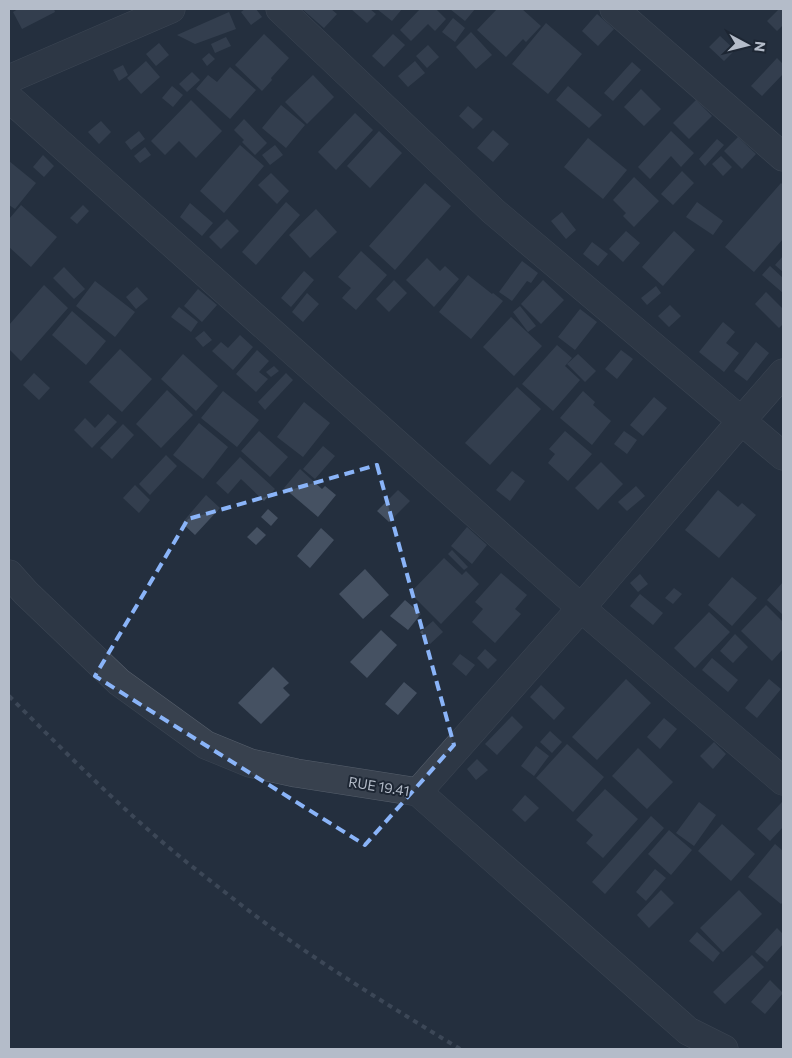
<svg xmlns="http://www.w3.org/2000/svg" width="792" height="1058" viewBox="0 0 792 1058" font-family="Commissioner,sans-serif">
<style>
.building{fill:#455162}
.lines{fill:none;stroke-linecap:round;stroke-linejoin:round}
.street-casing{stroke:#565f6c;stroke-width:29}
.street{stroke:#38414e;stroke-width:28}
.rail{stroke:#5a6575;stroke-width:4;stroke-dasharray:5 5;stroke-linecap:butt}
.marked{fill:none;stroke:#8ab4f8;stroke-width:4;stroke-dasharray:10 6;stroke-linejoin:round}
.labels{text-anchor:middle;dominant-baseline:central;stroke-width:4;stroke-linejoin:round;paint-order:stroke}
.street-label{font-size:14px;fill:#b4bcc9;stroke:#1d2633}
</style>
<rect width="100%" height="100%" fill="#242f3e"/>
<path class="building" d="M18,9H54L55,12L22,29L13,12Z
M245,9H256L262,17L251,25L241,12Z
M302,9H331L337,14L324,28Z
M351,9H370L376,14L367,23Z
M377,9H402L392,21Z
M420,9H436L446,19L435,31L428,24L411,41L400,30Z
M450,9H475L465,21Z
M497,9H522L541,26L526,42L523,39L506,57L477,30Z
M779,9H783V25L777,31L767,21Z
M229,12L236,29L195,44L177,35Z
M597,14L614,29L598,46L582,31Z
M453,18L465,28L455,42L442,32Z
M546,23L582,54L548,94L512,64Z
M471,32L492,55L476,69L456,47Z
M264,34L289,58L271,78L272,80L262,91L235,65Z
M393,34L405,45L384,67L372,56Z
M720,36L735,50L724,61L709,47Z
M226,37L231,46L215,53L211,44Z
M159,43L169,55L156,66L146,54Z
M428,45L439,57L427,68L416,56Z
M209,53L215,59L207,66L202,59Z
M777,58L783,64V74L762,96L751,86Z
M146,61L160,77L141,94L127,78Z
M415,61L425,73L408,87L398,76Z
M632,62L641,70L613,101L604,93Z
M123,65L128,75L119,81L113,70Z
M230,67L256,90L230,119L196,89L208,75L217,82Z
M192,72L200,80L187,92L179,84Z
M313,75L334,97L307,124L285,102Z
M172,86L183,95L173,107L162,98Z
M568,86L602,115L589,128L556,100Z
M641,89L661,109L644,126L624,107Z
M191,100L222,131L196,158L179,141L165,155L151,141Z
M696,100L712,116L689,139L673,123Z
M281,105L305,125L286,148L262,128Z
M468,106L483,119L473,129L459,116Z
M355,113L373,130L336,170L318,152Z
M244,119L267,143L255,155L242,142L244,140L234,130Z
M101,121L111,132L99,144L88,132Z
M493,130L509,144L493,162L477,148Z
M139,131L145,139L131,150L125,142Z
M379,131L402,153L370,188L347,166Z
M671,131L694,153L681,167L671,156L650,179L638,167Z
M738,137L756,154L742,169L724,151Z
M588,138L627,170L603,199L564,167Z
M717,139L724,145L705,166L699,159Z
M240,145L264,166L224,213L200,191Z
M275,145L283,155L270,165L262,155Z
M145,147L151,155L140,163L134,156Z
M43,155L54,166L44,177L33,167Z
M721,156L732,167L723,176L712,164Z
M9,161L36,183L15,209L9,205Z
M682,171L694,183L673,205L661,194Z
M271,173L289,191L277,204L258,185Z
M634,177L659,201L634,227L623,216L626,213L613,200Z
M425,183L451,206L395,270L369,246Z
M781,183L783,185V239L754,272L725,247Z
M286,202L300,215L256,265L242,252Z
M697,202L723,221L713,235L686,217Z
M190,203L213,223L202,236L180,217Z
M21,205L57,237L31,267L9,247V219Z
M83,205L89,211L77,224L70,218Z
M316,209L337,232L310,258L289,235Z
M562,212L576,230L566,239L551,221Z
M227,219L239,231L221,249L209,237Z
M626,231L640,243L623,262L609,249Z
M674,231L695,250L663,286L642,267Z
M592,242L608,254L598,266L583,254Z
M361,251L387,275L356,310L342,298L351,288L338,277Z
M783,256V272L775,265Z
M427,258L440,271L445,266L459,279L434,307L406,280Z
M522,261L538,273L531,283L527,281L512,301L499,292Z
M770,266L783,278V293L762,275Z
M64,267L85,289L74,299L53,278Z
M304,271L314,280L291,307L281,298Z
M468,275L492,294L493,293L503,301L471,339L439,312Z
M394,280L407,293L389,312L376,299Z
M543,280L564,300L541,324L521,304Z
M95,281L135,312L115,337L76,306Z
M44,285L68,308L21,361L9,349V325Z
M656,286L661,293L647,305L641,298Z
M137,287L148,299L136,309L126,297Z
M198,289L217,305L202,322L184,306Z
M766,292L783,309V324L779,328L755,304Z
M307,293L319,304L303,322L292,312Z
M670,305L681,316L669,327L658,316Z
M520,306L536,326L528,332L513,312Z
M179,307L198,322L191,332L171,317Z
M580,309L597,322L575,350L558,337Z
M72,311L106,341L86,365L52,335Z
M511,317L542,346L514,376L483,347Z
M723,322L735,332L726,343L739,353L724,372L699,352Z
M204,331L212,340L203,347L195,338Z
M240,335L253,347L233,370L212,351L221,342L228,348Z
M756,342L769,353L747,381L734,371Z
M557,345L572,358L565,366L580,380L553,411L522,384Z
M120,349L152,379L122,412L89,382Z
M257,350L269,361L259,372L268,379L256,392L236,374Z
M621,350L633,359L617,379L605,369Z
M183,354L218,386L196,411L161,379Z
M578,354L596,371L585,382L567,364Z
M274,366L279,371L271,377L266,372Z
M34,373L50,388L39,400L23,385Z
M286,373L293,380L265,410L258,402Z
M517,387L541,409L490,465L465,443Z
M167,390L193,415L161,448L136,424Z
M223,391L259,420L237,447L201,418Z
M583,391L595,402L593,405L611,421L592,445L560,418Z
M654,397L667,408L643,436L630,425Z
M304,402L330,423L303,457L277,437Z
M108,414L117,422L92,448L74,430L85,418L95,428Z
M199,423L228,447L203,479L173,455Z
M123,424L134,435L112,459L100,448Z
M259,431L288,457L270,477L241,451Z
M565,431L592,454L568,481L548,463L555,454L549,449Z
M624,431L637,440L627,454L614,444Z
M323,446L335,456L315,479L303,469Z
M166,455L177,466L150,495L139,484Z
M240,457L275,489L264,501L241,479L228,494L216,483Z
M601,462L623,484L598,510L575,488Z
M300,469L322,489L325,486L336,495L318,517L284,488Z
M512,471L525,481L510,501L496,490Z
M135,485L150,500L139,513L123,498Z
M636,486L645,496L627,511L618,502Z
M398,490L410,501L389,522L377,511Z
M718,490L738,507L742,503L756,515L719,558L685,530Z
M206,495L220,508L195,535L182,523Z
M268,509L278,518L271,526L261,517Z
M257,527L266,535L256,545L247,537Z
M467,527L487,545L472,564L451,546Z
M321,528L334,540L310,568L297,556Z
M452,550L468,567L464,570L448,554Z
M444,558L462,575L466,571L479,584L441,624L410,593Z
M365,569L389,595L363,619L339,594Z
M501,573L527,595L515,609L521,614L495,643L472,622L483,609L475,602Z
M640,574L648,584L638,592L630,583Z
M732,577L757,598L732,626L708,605Z
M783,582V615L767,600Z
M674,588L682,594L673,604L665,598Z
M640,594L663,613L653,625L630,606Z
M405,600L421,614L408,630L390,616Z
M766,605L783,622V649L772,661L741,631Z
M709,612L730,632L695,668L674,648Z
M433,621L443,632L430,644L420,632Z
M381,630L397,645L367,678L350,662Z
M735,634L748,647L733,663L720,651Z
M485,649L497,660L488,669L477,658Z
M460,654L475,665L466,676L452,664Z
M712,658L738,680L728,692L702,670Z
M273,667L289,683L283,688L290,695L261,724L238,703Z
M626,679L651,703L597,760L572,737Z
M769,679L781,689L757,718L745,708Z
M404,682L417,693L398,715L385,704Z
M541,685L565,708L554,720L530,697Z
M512,716L523,727L497,755L485,744Z
M664,718L677,729L660,749L647,737Z
M550,731L562,742L552,753L540,742Z
M714,742L726,754L713,769L700,756Z
M567,744L604,777L573,812L536,778Z
M536,746L549,756L534,776L521,766Z
M638,748L673,782L647,809L612,776Z
M477,759L488,770L476,780L467,769Z
M605,789L638,819L603,858L586,843L593,835L576,820Z
M525,795L539,808L525,822L512,810Z
M699,802L716,815L694,846L676,833Z
M782,802L783,827L770,841L757,829Z
M651,816L664,828L605,894L592,882Z
M722,824L755,854L731,881L698,851Z
M669,830L692,850L671,875L648,854Z
M775,844L783,851V902L781,904L748,877Z
M655,869L666,878L646,901L636,892Z
M661,890L674,903L649,928L637,915Z
M739,890L762,914L723,952L700,928Z
M777,928L783,934V944L767,962L755,952Z
M697,932L720,953L713,962L689,941Z
M752,955L764,967L725,1004L713,992Z
M770,980L783,993L765,1014L751,1002Z"/>
<g class="lines">
<defs>
<path id="street" d="M280,9L493,211L783,456
M614,9L783,157
M9,79L171,9
M9,98L581,608L783,781
M9,574L26,593L119,682L206,745L250,763L296,773L418,792L688,1031L724,1049
M418,792L581,608L742,420L783,373"/>
</defs>
<use href="#street" class="street-casing"/>
<use href="#street" class="street"/>
<path class="rail" d="M9,696C71,758 134,822 203,875C230,896 257,918 285,937C342,977 401,1013 460,1049"/>
</g>
<path d="M0 0H792V1058H0ZM377,465L454,745L365,845L95,676L188,519Z" fill="#242f3e" fill-opacity=".55" fill-rule="evenodd"/>
<path class="marked" d="M377,465L454,745L365,845L95,676L188,519Z"/>
<g class="labels">
<g class="street-label">
<text transform="translate(379 786) rotate(9)">RUE 19.41</text>
</g>
</g>
<rect width="792" height="1058" fill="none" stroke="#b4bcc9" stroke-width="20"/>
<g transform="translate(747 45) rotate(97)" stroke="#1d2633" stroke-width="4" paint-order="stroke">
<path d="M0-4L9 19L0 12L-9 19Z" fill="#b4bcc9"/>
<text y="-8" font-size="14" font-weight="bold" text-anchor="middle" fill="#b4bcc9">N</text>
</g>
</svg>
